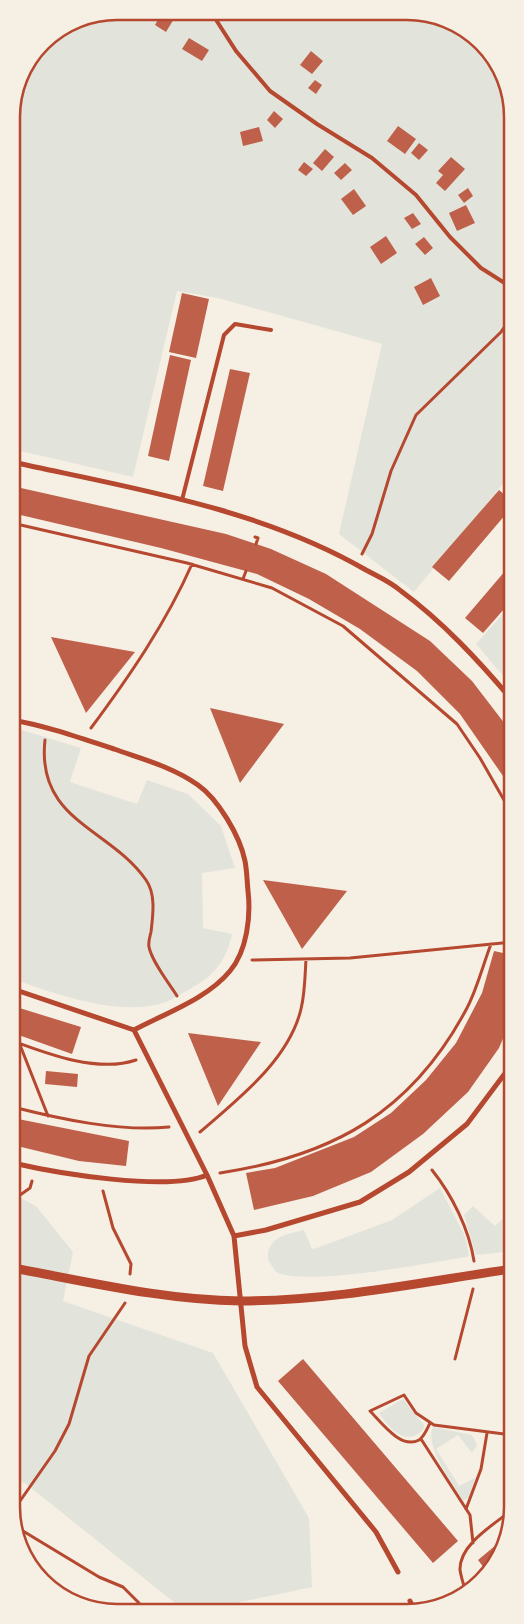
<svg xmlns="http://www.w3.org/2000/svg" width="524" height="1624" viewBox="0 0 524 1624" font-family="'Fira Sans Condensed',sans-serif">
<style>
.green{fill:#e2e4dc}
.building{fill:#bf614a}
.lines{fill:none;stroke-linecap:round;stroke-linejoin:round}
.path{stroke:#b5482f;stroke-width:3}
.service{stroke:#b5482f;stroke-width:4}
.minor{stroke:#b5482f;stroke-width:5}
.tertiary{stroke:#b5482f;stroke-width:9}
.rim{fill:none;stroke:#b5482f;stroke-width:2.5}
</style>
<rect width="100%" height="100%" fill="#f6efe4"/>
<path class="green" d="M117,11L428,13L482,42L511,96V474L414,592L339,534L382,344L218,298L177,291L133,477L12,449L11,110L22,70L47,38L77,19Z
M511,605L512,686L476,644Z
M12,727L81,748L70,782L137,804L147,780L188,794L221,826L235,868L202,873L203,928L232,934C226,961 215,975 190,989C182,993 174,999 166,1002C120,1018 56,994 13,979Z
M440,1188L465,1236L469,1255L466,1257C427,1263 308,1287 276,1272L268,1260C266,1237 287,1234 304,1230L312,1249L317,1248L392,1220Z
M13,1194L36,1206L73,1252L63,1301L213,1353L309,1518L312,1587L198,1611H185L25,1483L13,1480Z
M473,1206L495,1226L512,1209V1251L476,1255L464,1215Z
M403,1399L424,1425C424,1429 422,1432 418,1434C401,1444 387,1425 379,1413Z
M433,1427L472,1435L477,1445L472,1453L458,1435L436,1449L459,1486L475,1478L469,1497L463,1501C453,1484 424,1446 433,1427Z"/>
<path class="building" d="M162,12H178L166,32L155,25Z
M189,38L209,50L202,61L182,49Z
M311,51L323,61L312,74L300,65Z
M315,80L322,85L316,94L308,88Z
M274,111L283,119L275,128L267,120Z
M398,126L416,139L405,154L387,141Z
M259,127L263,141L243,146L240,132Z
M419,143L428,150L419,160L411,153Z
M325,149L334,157L322,171L313,163Z
M451,157L465,169L445,191L436,183L443,175L438,171Z
M304,162L313,169L306,176L298,170Z
M345,163L352,170L341,180L334,173Z
M468,188L473,196L464,203L458,195Z
M354,189L366,206L353,215L341,199Z
M466,205L475,223L457,231L449,213Z
M413,213L421,224L412,229L404,218Z
M386,236L397,253L381,264L370,247Z
M424,237L433,248L425,255L415,244Z
M431,278L440,296L423,305L414,287Z
M182,293L209,299L196,358L169,352Z
M170,355L191,360L169,461L148,456Z
M230,369L250,373L223,491L203,486Z
M12,486L226,534L271,549L326,574L430,641L472,681L512,733V797L503,776L460,714L417,671L360,629L309,599L257,574L161,548L12,513Z
M499,490L511,500V508L449,581L432,567Z
M511,564V601L483,633L465,618Z
M51,637L135,652L86,713Z
M210,708L284,724L240,783Z
M263,880L347,891L302,949Z
M494,951L512,955V1017L499,1048L468,1092L423,1134L371,1172L313,1196L254,1210L246,1173L275,1168L354,1137L391,1113L426,1080L456,1043L482,993Z
M13,1006L81,1027L72,1054L13,1033Z
M188,1033L261,1042L218,1106Z
M46,1071L78,1074L77,1087L45,1084Z
M13,1118L129,1141L126,1166L79,1161L13,1145Z
M303,1359L458,1541L433,1563L278,1381Z
M502,1540L488,1573L478,1560Z"/>
<g class="lines">
<path class="path" d="M12,523L187,563L272,588L343,626L457,724L480,758L512,814
M255,537L258,538L256,544
M362,554L372,534L391,471L416,415L501,332L511,317
M243,579L246,571
M91,728C129,677 166,623 192,564
M45,740C36,821 110,828 146,880C156,894 153,915 151,932C150,936 148,942 149,947C152,962 169,983 177,996
M252,960L350,958L512,942
M13,1041C48,1054 98,1073 136,1060
M20,1045L48,1116
M13,1107C60,1119 120,1132 169,1127
M200,1132C238,1099 289,1060 301,1009C305,993 305,975 306,959
M432,1170C452,1195 469,1229 474,1261
M220,1173C333,1156 412,1112 467,1008C477,989 483,965 491,944
M103,1191L113,1228L131,1264L130,1274
M13,1200L30,1188L32,1181
M455,1359L473,1289
M430,1423C427,1429 424,1437 419,1440C401,1450 381,1422 370,1411L404,1395L416,1413L434,1425L512,1435
M421,1439L470,1515L473,1543
M466,1509L481,1469L487,1433
M13,1511L55,1451L69,1424L89,1356L125,1303
M13,1525L99,1577L123,1587L139,1603L140,1611
M465,1589C463,1583 461,1576 460,1570C459,1544 495,1524 513,1509"/>
<path class="service" d="M211,12L236,51L270,91L317,124L372,158L416,195L450,237L481,268L511,287
M182,500L224,335L235,324L271,330"/>
<path class="minor" d="M12,462C131,488 259,508 366,570C377,576 391,582 401,591C443,622 478,660 512,700
M12,720C47,726 80,738 114,749C142,759 173,767 198,785C218,799 240,836 245,861C247,871 247,881 248,891C251,916 247,951 230,971C207,999 166,1013 134,1030L13,989
M134,1030L207,1175L234,1236L245,1346L257,1387L376,1532L398,1572
M13,1163C56,1173 168,1192 207,1175
M234,1236L266,1230L360,1202L409,1172L467,1124L512,1064
M410,1601L415,1611"/>
<path class="tertiary" d="M13,1268C89,1282 164,1300 241,1301C333,1301 422,1282 512,1269"/>
</g>
<path d="M0 0H524V1624H0ZM117 20H407A97 97 0 0 1 504 117V1507A97 97 0 0 1 407 1604H117A97 97 0 0 1 20 1507V117A97 97 0 0 1 117 20Z" fill="#f6efe4" fill-rule="evenodd"/>
<path class="rim" d="M117 20H407A97 97 0 0 1 504 117V1507A97 97 0 0 1 407 1604H117A97 97 0 0 1 20 1507V117A97 97 0 0 1 117 20Z"/>
</svg>
